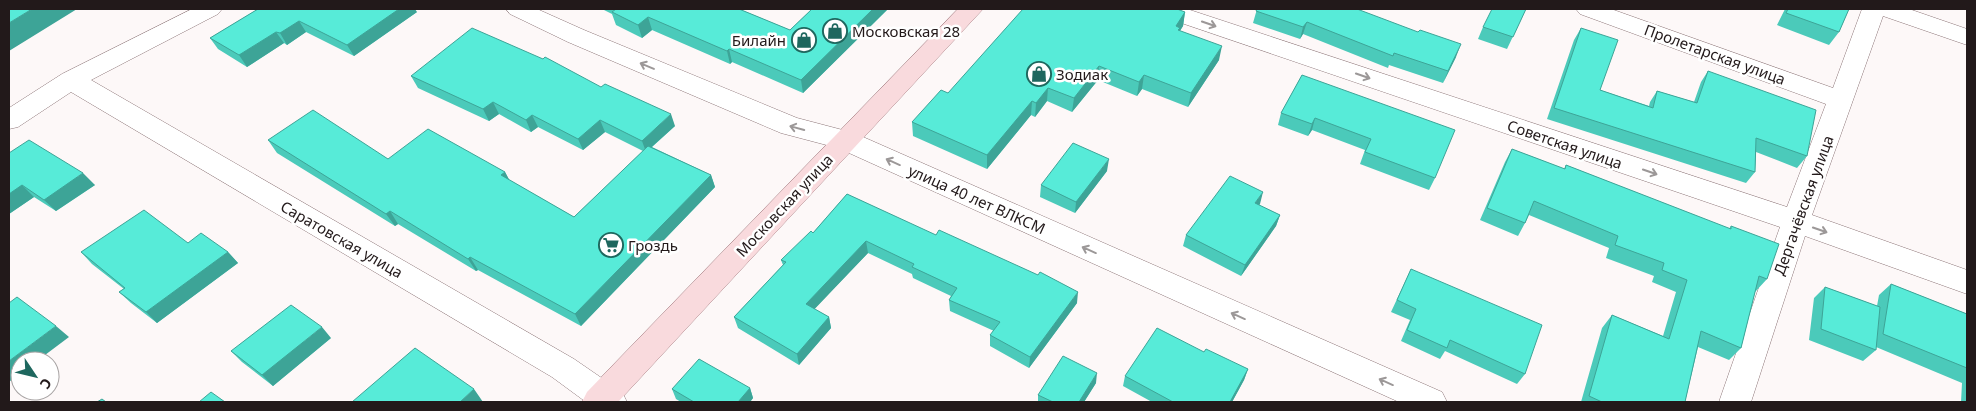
<svg xmlns="http://www.w3.org/2000/svg" width="1976" height="411" viewBox="0 0 1976 411" font-family="'Noto Sans',sans-serif">
<style>
.lines{fill:none;stroke-linecap:round;stroke-linejoin:round}
.minor-casing{stroke:#8d7678;stroke-width:1}
.major-casing{stroke:#ab868a;stroke-width:1}
.minor{fill:#fff;fill-rule:evenodd}
.major{fill:#f9dadd;fill-rule:evenodd}
.wall{fill:#4bcaba}
.shaded-wall{fill:#3da497}
.building{fill:#57ebd8;stroke:#3da497}
.oneway{stroke:#9c9898}
.labels{text-anchor:middle;dominant-baseline:central;stroke-width:5;stroke-linejoin:round;paint-order:stroke}
.poi-label{font-size:15px;fill:#22191a;stroke:#fff;text-anchor:start}
.street-label{font-size:15px;fill:#22191a;stroke:#fff}
</style>
<rect width="100%" height="100%" fill="#fdf8f8"/>
<g class="lines">
<defs>
<path id="minor" d="M192,9H222L218,14L91,80L574,359L622,392L627,402H586L552,377L71,92L18,127L9,129V108L62,74Z
M506,9H537L584,30L797,118L854,133L1442,392L1447,402H1399L838,148L781,133L568,42L510,14Z
M1151,9H1187L1787,207L1826,104L1580,14L1576,9H1611L1833,88L1862,9H1909L1967,29V45L1883,16L1812,215L1967,270V294L1805,236L1751,402H1719L1780,227L1155,14Z"/>
<path id="major" d="M958,9H983L618,402H582L587,392Z"/>
</defs>
<use href="#minor" class="minor-casing"/>
<use href="#major" class="major-casing"/>
<use href="#minor" class="minor"/>
<use href="#major" class="major"/>
</g>
<path class="wall" d="M258,9L417,12L354,56L306,32L287,45L284,43L247,67L218,49L210,38Z
M602,9H739L790,30L812,9H888L803,93L732,62L730,64L652,30L642,38L616,25L612,14Z
M1257,9L1456,57L1443,83L1389,65L1388,68L1303,34L1300,39L1253,23Z
M1526,9L1507,49L1478,39L1483,27Z
M1785,9H1849L1839,32L1829,45L1777,25Z
M1185,12L1183,26L1180,31L1219,60L1188,107L1142,89L1137,96L1098,80L1072,112L1047,101L1035,117L1031,115L987,169L913,136L912,122L948,93Z
M1581,28L1600,90L1649,106L1650,102L1657,91L1694,102L1701,82L1708,71L1807,156L1797,168L1756,152L1755,172L1746,183L1547,119L1574,40Z
M1302,75L1435,178L1429,190L1360,164L1365,150L1312,130L1308,136L1278,125L1281,113Z
M411,76L675,126L652,147L711,175L715,187L581,326L478,270L476,271L398,224L395,226L277,153L268,140L388,159L505,172L509,180L574,217L643,151L605,132L583,150L538,127L531,132L499,114L489,121L418,88Z
M1512,149L1564,169L1566,165L1729,229L1731,226L1767,279L1755,292L1741,348L1729,360L1698,347L1685,402H1581L1602,328L1612,315L1663,336L1676,292L1652,282L1654,276L1606,258L1609,248L1529,215L1525,223L1518,236L1480,220L1505,162Z
M9,153L95,185L56,211L34,197L9,214Z
M1107,171L1075,213L1040,197L1041,185Z
M847,194L1077,303L1029,368L990,346V335L994,331L950,311L949,300L951,296L913,278L912,274L868,253L814,309L829,317L831,328L799,365L738,328L734,317L783,265L781,260L813,233Z
M1260,204L1259,205L1280,215L1276,226L1241,276L1183,246L1186,235Z
M188,243L228,252L238,263L157,323L131,303L119,292L124,289L92,264L81,252Z
M1411,269L1525,374L1517,384L1445,351L1440,359L1401,341L1410,320L1391,312Z
M1891,284L1967,314V402H1961L1962,383L1876,347V350L1863,361L1809,340L1814,298L1825,287L1877,306L1879,295Z
M331,338L273,386L242,362L231,351Z
M1204,352L1248,369L1244,380L1232,402H1152L1123,386L1125,376Z
M1096,383L1084,402H1038V395Z
M750,388L753,398L750,402H681L676,399L672,389Z"/>
<path class="shaded-wall" d="M32,9H77L9,51V23Z
M399,9H415L417,12L354,56L347,45Z
M873,9H888L803,93L801,80Z
M1185,12L1183,26L1179,32L1176,26Z
M648,17L652,30L642,38L638,25Z
M299,21L306,32L287,45L280,33Z
M1307,22L1303,34L1300,39L1303,27Z
M276,32L284,43L247,67L239,55Z
M1461,44L1456,57L1443,83L1448,71Z
M1222,46L1219,60L1188,107L1191,93Z
M729,49L732,62L730,64L727,51Z
M1099,66L1098,80L1072,112L1074,98Z
M1144,75L1142,89L1137,96L1139,82Z
M1048,88L1047,101L1035,117L1036,103Z
M1032,101L1031,115L987,169V155Z
M493,102L499,114L489,121L483,109Z
M671,114L675,126L646,152L642,141Z
M532,115L538,127L531,132L526,120Z
M1315,118L1312,130L1308,136L1312,124Z
M600,120L605,132L583,150L578,139Z
M1109,159L1107,171L1075,213L1076,202Z
M505,172L512,185L501,175Z
M83,173L95,185L56,211L44,200Z
M711,175L715,187L581,326L575,314Z
M22,185L34,197L9,214V194Z
M1263,192L1260,204L1252,214L1255,203Z
M390,211L398,224L395,226L386,214Z
M1280,215L1276,226L1241,276L1245,265Z
M866,241L868,253L808,316L806,304Z
M228,252L238,263L157,323L146,312Z
M470,257L478,270L476,271L468,259Z
M1078,292L1077,303L1029,368L1030,357Z
M829,317L831,328L799,365L797,354Z
M56,326L69,337L37,361H20V373L9,382V361Z
M322,327L331,338L273,386L262,375Z
M1248,369L1244,380L1232,402H1230Z
M1097,373L1096,383L1084,402H1079Z
M750,388L753,398L750,402H738Z
M474,389L483,402H460Z"/>
<path class="building" d="M9,9H32L9,23Z
M258,9H399L347,45L299,21L280,33L276,32L239,55L210,38Z
M616,9H739L790,30L812,9H873L801,80L729,49L727,51L648,17L638,25L612,12Z
M1023,9H1177L1185,12L1176,26L1180,28L1178,30L1222,46L1191,93L1144,75L1139,82L1099,66L1074,98L1048,88L1036,103L1032,101L987,155L912,122L941,90L948,93Z
M1257,9H1357L1418,32L1420,30L1461,44L1448,71L1394,53L1393,56L1307,22L1303,27L1256,11Z
M1492,9H1526L1513,37L1483,27Z
M1788,9H1849L1839,32L1786,13Z
M472,28L543,59L545,57L601,87L605,84L671,114L642,141L600,120L578,139L532,115L526,120L493,102L483,109L411,76Z
M1581,28L1618,40L1600,90L1653,108L1657,91L1697,103L1708,71L1816,110L1807,156L1756,138L1755,172L1554,108Z
M1302,75L1455,130L1435,178L1365,152L1371,139L1315,118L1312,124L1281,113Z
M313,110L388,159L428,129L505,172L501,175L574,217L648,146L711,175L575,314L470,257L468,259L390,211L386,214L268,140Z
M29,140L83,173L44,200L22,185L9,194V153Z
M1073,143L1109,159L1076,202L1041,185Z
M1512,149L1565,169L1566,165L1731,229V226L1779,244L1767,279L1759,276L1741,348L1701,331L1685,402H1602L1589,396L1612,315L1669,339L1687,280L1662,270L1664,263L1615,245L1618,236L1534,201L1525,223L1487,208Z
M1230,176L1263,192L1255,203L1280,215L1245,265L1186,235Z
M847,194L936,235L939,230L1038,275L1040,272L1078,292L1030,357L990,335L1000,322L949,300L957,288L912,267L914,264L866,241L806,304L829,317L797,354L734,317L786,262L781,260L811,231L813,233Z
M144,210L188,243L201,233L228,252L146,312L119,292L125,288L81,252Z
M1411,269L1542,325L1525,374L1450,340L1447,348L1407,330L1416,309L1397,300Z
M1891,284L1967,314V368L1883,334Z
M1825,287L1880,307L1876,350L1821,329Z
M17,297L56,326L9,361V303Z
M291,305L322,327L262,375L231,351Z
M1157,328L1204,352L1206,349L1248,369L1230,402H1173L1125,376Z
M415,348L474,389L460,402H352Z
M1063,356L1097,373L1079,402H1053L1038,395Z
M699,359L750,388L738,402H694L672,389Z
M211,392L225,402H199Z
M102,399L106,402H97Z"/>
<defs><path id="oneway-shaft" d="M-6 0H5M1.5-3L5.5 0L1.5 3" fill="none" stroke-width="1.6" stroke-linecap="round" stroke-linejoin="round" transform="scale(1.25)"/></defs>
<g class="oneway">
<use href="#oneway-shaft" transform="translate(1209 24) rotate(19)"/>
<use href="#oneway-shaft" transform="translate(647 66) rotate(-157)"/>
<use href="#oneway-shaft" transform="translate(1363 76) rotate(19)"/>
<use href="#oneway-shaft" transform="translate(797 128) rotate(-165)"/>
<use href="#oneway-shaft" transform="translate(893 162) rotate(-156)"/>
<use href="#oneway-shaft" transform="translate(1650 172) rotate(19)"/>
<use href="#oneway-shaft" transform="translate(1820 230) rotate(19)"/>
<use href="#oneway-shaft" transform="translate(1089 250) rotate(-156)"/>
<use href="#oneway-shaft" transform="translate(1238 316) rotate(-156)"/>
<use href="#oneway-shaft" transform="translate(1386 382) rotate(-156)"/>
</g>
<defs>
<symbol id="shop-ring" viewBox="-11 -11 22 22"><circle r="9.5" fill="#fff" stroke="#1e675e" stroke-width="1.5"/><path d="M-5-2.5h2.3a2.7 3.5 0 0 1 5.4 0H5L5.5 6h-11ZM-1.5-2.5h3a1.5 2.3 0 0 0-3 0Z" fill="#1e675e"/></symbol>
<symbol id="supermarket-ring" viewBox="-11 -11 22 22"><circle r="9.5" fill="#fff" stroke="#1e675e" stroke-width="1.5"/><path d="M-6-5.5h2.5l.6 2H6L4.5 2H-2.5L-4.4-4H-6ZM-1.5 3.2a1.3 1.3 0 1 0 .1 0ZM3 3.2a1.3 1.3 0 1 0 .1 0Z" fill="#1e675e"/></symbol>
</defs>
<g fill-rule="evenodd">
<use href="#shop-ring" x="821" y="17" width="28" height="28"/>
<use href="#shop-ring" x="790" y="26" width="28" height="28"/>
<use href="#shop-ring" x="1025" y="60" width="28" height="28"/>
<use href="#supermarket-ring" x="597" y="231" width="28" height="28"/>
</g>
<g class="labels">
<g class="poi-label">
<text x="852" y="31">Московская 28</text>
<text x="786" y="40" text-anchor="end">Билайн</text>
<text x="1056" y="74">Зодиак</text>
<text x="628" y="245">Гроздь</text>
</g>
<g class="street-label">
<text transform="translate(1715 54) rotate(20)">Пролетарская улица</text>
<text transform="translate(1565 144) rotate(19)">Советская улица</text>
<text transform="translate(977 199) rotate(24)">улица 40 лет ВЛКСМ</text>
<text transform="translate(784 205) rotate(-47)">Московская улица</text>
<text transform="translate(1803 205) rotate(-70)">Дергачёвская улица</text>
<text transform="translate(342 239) rotate(30)">Саратовская улица</text>
</g>
</g>
<rect width="1976" height="411" fill="none" stroke="#22191a" stroke-width="20"/>
<g transform="translate(35 376) rotate(125)"><circle r="24" fill="#ffffff" stroke="#a7a3a3"/>
<path d="M0-4L9 19L0 12L-9 19Z" fill="#1e675e"/>
<text y="-8" font-size="14" font-weight="bold" text-anchor="middle" fill="#22191a">С</text>
</g>
</svg>
